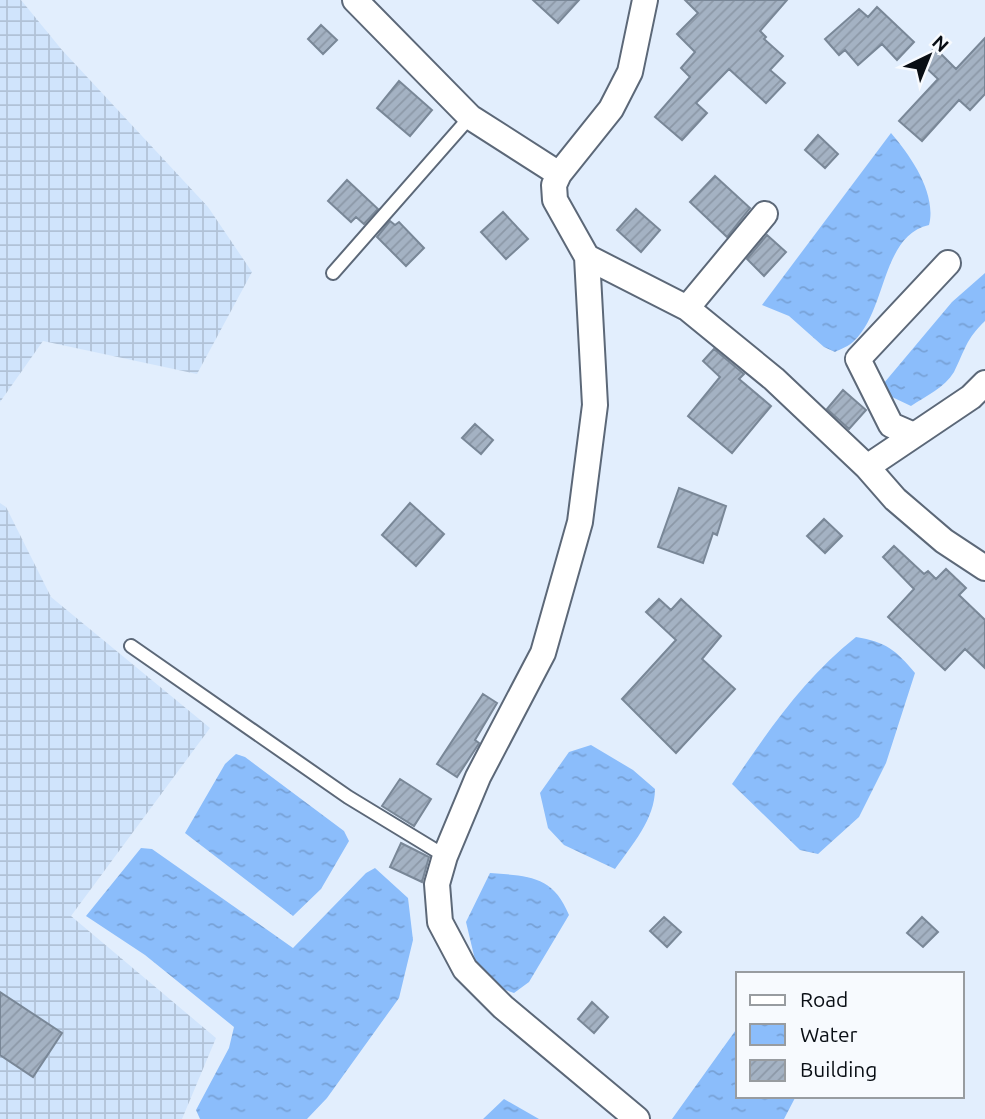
<svg xmlns="http://www.w3.org/2000/svg" width="985" height="1119" viewBox="0 0 985 1119" font-family="Ubuntu,sans-serif">
<style>
.industrial{fill:url(#industrial-grid)}
.water{fill:url(#water-ripples)}
.building{fill:url(#building-hatch);stroke:#798797;stroke-width:2}
.lines{fill:none;stroke-linecap:round;stroke-linejoin:round}
.lane-casing{stroke:#5c6878;stroke-width:16}
.street-casing{stroke:#5c6878;stroke-width:28}
.lane{stroke:#fff;stroke-width:12}
.street{stroke:#fff;stroke-width:24}
</style>
<defs>
<pattern id="industrial-grid" width="8" height="8" patternUnits="userSpaceOnUse" patternTransform="scale(1.75)"><rect width="8" height="8" fill="#d0e4fc"/><path d="M0 4h8M4 0v8" fill="none" stroke="#b1c2d7"/></pattern>
<pattern id="water-ripples" width="26" height="14" patternUnits="userSpaceOnUse" patternTransform="scale(1.75)"><rect width="26" height="14" fill="#8bbdfb"/><path d="M2 4q2-2 4 0t4 0M15 11q2-2 4 0t4 0" fill="none" stroke="#77a1d6"/></pattern>
<pattern id="building-hatch" width="6" height="6" patternUnits="userSpaceOnUse" patternTransform="scale(1.75)"><rect width="6" height="6" fill="#a4b2c3"/><path d="M-1 1l2-2M0 6l6-6M5 7l2-2" fill="none" stroke="#8c98a7"/></pattern>
</defs>
<rect width="100%" height="100%" fill="#e2eefd"/>
<path class="industrial" d="M0,0H21L62,50L208,207L252,272L197,374L43,341L0,402Z
M0,503L6,507L51,597L210,728L71,916L216,1038L182,1119H0Z"/>
<path class="water" d="M891,133C911,156 937,194 929,225C881,236 887,310 854,341C849,346 841,349 835,352L824,347L789,316L762,305Z
M985,273V321C966,339 965,350 954,372C944,388 926,396 911,406L892,397L884,383L952,302Z
M856,637C886,642 896,650 915,673L886,763L859,817L818,854L800,850L732,784C769,730 804,678 856,637Z
M591,745L633,770L655,789C655,819 632,845 615,869L564,845L548,828L540,793L569,752Z
M236,754L245,757L344,831L349,841L321,889L293,916L185,833L225,764Z
M141,848L152,849L293,948L366,873L375,868L408,898L413,940L399,998L327,1098L307,1119H200L196,1110L229,1048L234,1027L145,955L86,916Z
M490,873C528,876 553,875 569,915L529,982L514,993L494,986L476,964L466,922Z
M738,1027V1096H796L784,1119H672Z
M504,1099L539,1119H483Z"/>
<path class="building" d="M533,0H579L558,23Z
M685,0H787L760,31L766,37L764,39L783,56L770,70L785,83L766,103L729,69L696,103L707,113L682,140L655,117L690,77L681,68L695,52L677,34L698,13Z
M877,7L914,42L897,60L882,44L858,65L845,50L839,55L825,39L859,9L868,17Z
M321,25L337,40L323,54L308,39Z
M985,38V94L970,110L959,100L922,141L899,121L938,79L920,62L935,48L956,69Z
M399,81L432,110L410,136L377,108Z
M818,135L838,154L825,168L805,150Z
M715,176L750,208L727,237L690,202Z
M347,180L378,209L364,224L356,217L351,222L328,201Z
M636,209L660,230L641,252L617,230Z
M503,212L528,239L506,259L481,232Z
M390,221L395,225L399,222L424,248L406,266L377,237Z
M767,235L786,252L764,276L747,259Z
M714,349L744,374L739,379L771,406L732,453L688,416L720,377L703,361Z
M843,390L866,410L849,429L827,409Z
M475,424L493,440L481,454L462,438Z
M679,488L726,506L717,535L713,533L703,563L658,547Z
M410,503L444,534L416,566L382,535Z
M824,519L842,536L825,553L807,536Z
M894,546L924,574L928,571L936,579L946,569L966,588L959,595L985,620V668L965,649L945,670L888,617L914,589L883,557Z
M659,599L671,610L681,599L721,636L702,659L735,689L676,753L622,699L676,640L646,612Z
M483,694L497,703L475,740L479,743L478,745L457,777L437,764Z
M400,779L431,799L414,826L382,806Z
M401,843L429,857L422,882L390,867Z
M664,917L681,932L667,947L650,931Z
M922,917L938,932L923,947L907,933Z
M0,992L62,1033L33,1077L0,1055Z
M592,1002L608,1017L594,1033L578,1019Z"/>
<g class="lines">
<defs>
<path id="lane" d="M333,273L470,117
M131,646L348,797L445,856"/>
<path id="street" d="M355,0L470,117L559,174
M587,257L687,308L774,379L867,467L895,499L944,541L985,568
M687,308L765,214
M914,435L891,425L858,359L948,263
M867,467L971,397L985,383
M637,1119L503,1007L465,969L440,922L437,884L445,856L478,777L543,653L580,522L595,405L587,257L555,200L554,185L559,174L611,109L630,72L645,0"/>
</defs>
<use href="#lane" class="lane-casing"/>
<use href="#street" class="street-casing"/>
<use href="#lane" class="lane"/>
<use href="#street" class="street"/>
</g>
<rect x="736" y="972" width="228" height="126" fill="#f7fafe" stroke="#989ca0" stroke-width="2"/>
<rect x="750" y="995" width="35" height="10" fill="#ffffff" stroke="#989ca0" stroke-width="2"/>
<text x="800" y="1007" font-size="21" fill="#090e14">Road</text>
<rect x="750" y="1024" width="35" height="21" fill="url(#water-ripples)" stroke="#989ca0" stroke-width="2"/>
<text x="800" y="1042" font-size="21" fill="#090e14">Water</text>
<rect x="750" y="1060" width="35" height="21" fill="url(#building-hatch)" stroke="#989ca0" stroke-width="2"/>
<text x="800" y="1077" font-size="21" fill="#090e14">Building</text>
<g transform="translate(929 56) rotate(43)" stroke="#f7fafe" stroke-width="5" paint-order="stroke">
<path d="M0-5L12 26L0 18L-12 26Z" fill="#090e14"/>
<text y="-10" font-size="19" font-weight="bold" text-anchor="middle" fill="#090e14">N</text>
</g>
</svg>
